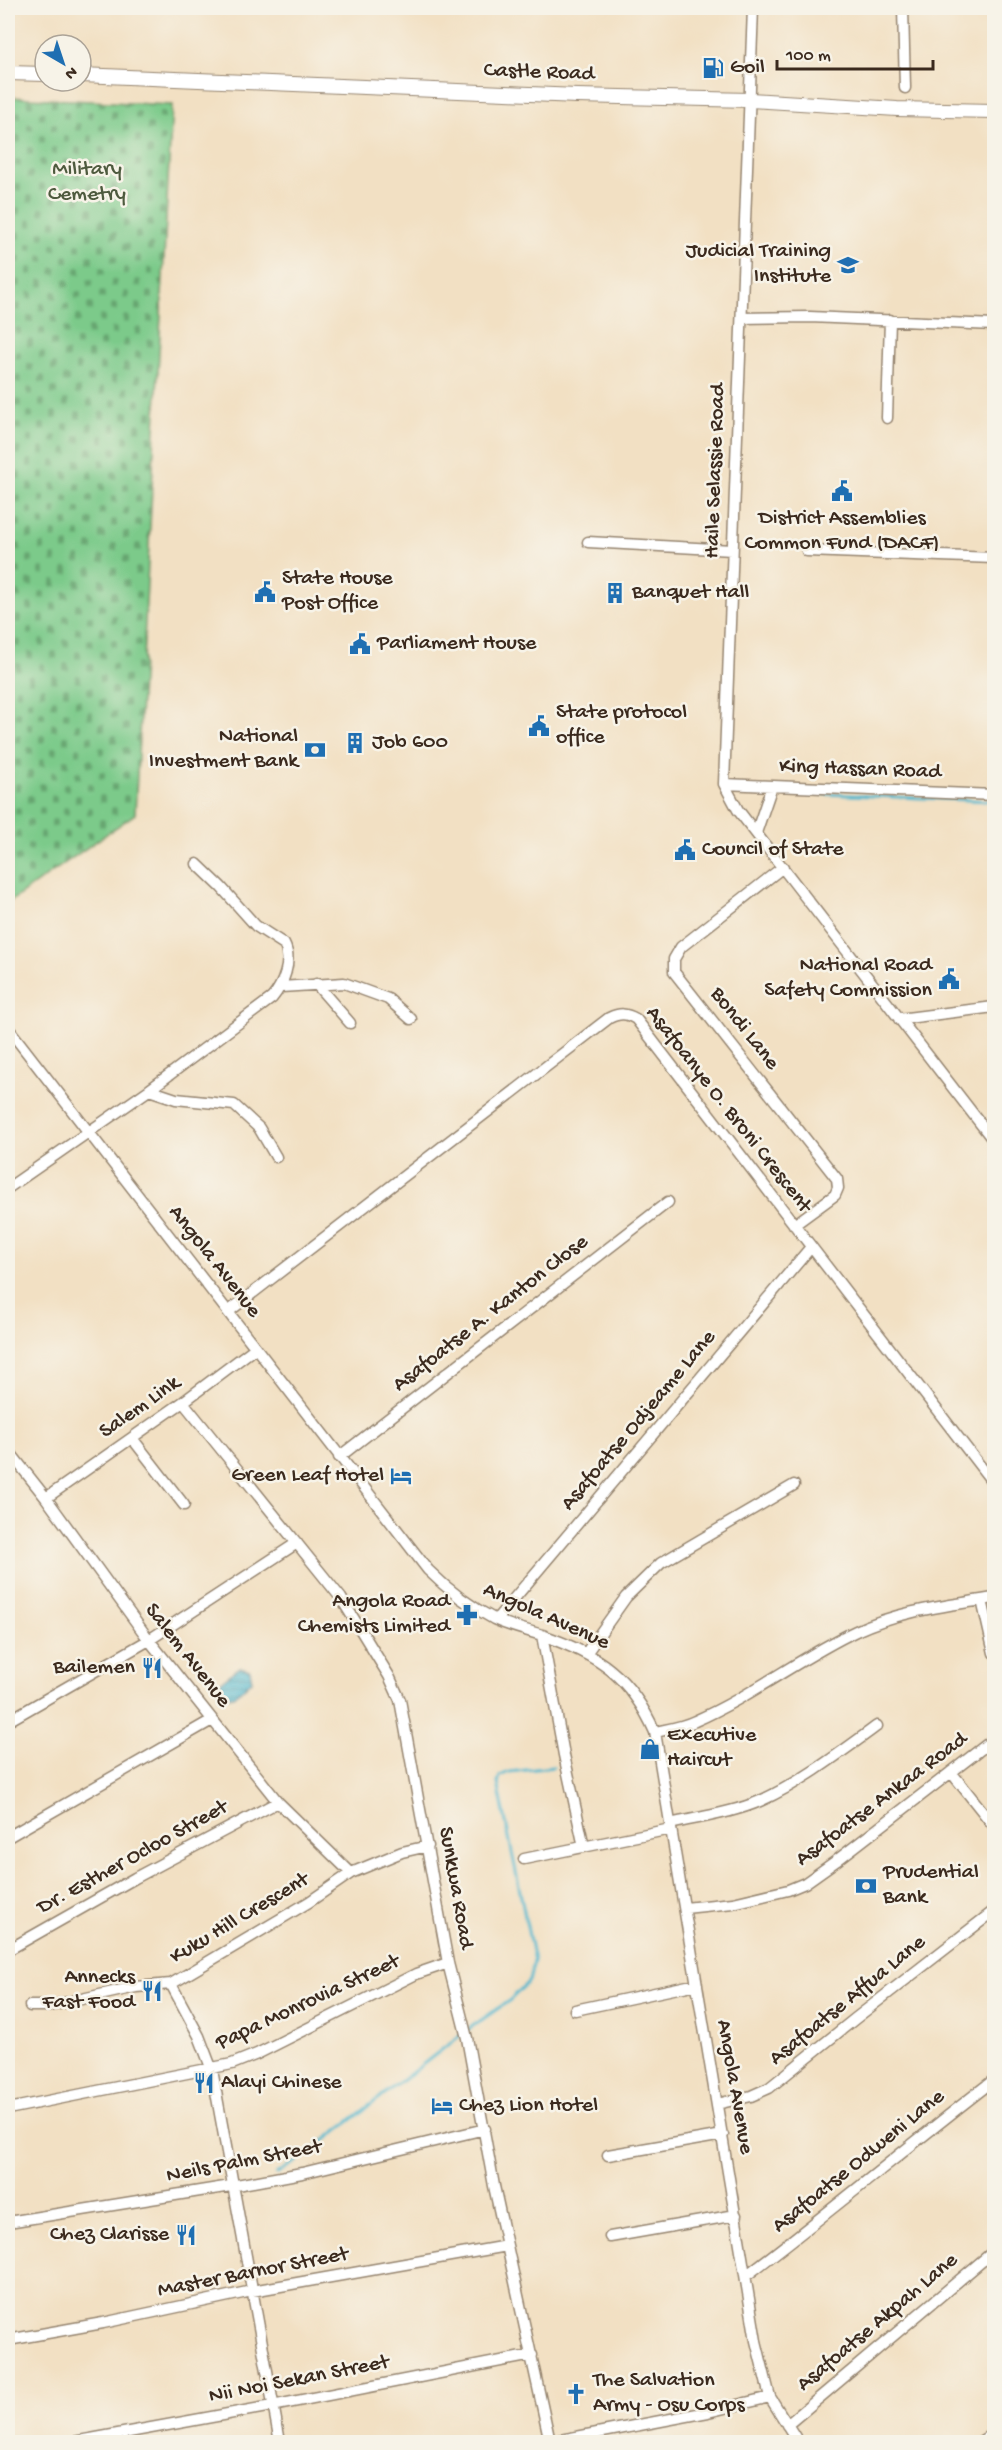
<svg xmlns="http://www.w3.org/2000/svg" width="1002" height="2450" viewBox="0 0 1002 2450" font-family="'Gochi Hand',sans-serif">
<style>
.cemetery{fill:url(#cemetery-stones);stroke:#5b7a54;stroke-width:1.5}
.water{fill:url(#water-rules);stroke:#467076;stroke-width:1.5}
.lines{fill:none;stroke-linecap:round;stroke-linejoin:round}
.stream{stroke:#50b7ce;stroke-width:3}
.minor-casing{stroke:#968570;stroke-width:13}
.secondary-casing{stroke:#968570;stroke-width:16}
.minor{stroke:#fff;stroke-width:10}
.secondary{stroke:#fff;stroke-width:14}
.labels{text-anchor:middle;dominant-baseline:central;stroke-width:5;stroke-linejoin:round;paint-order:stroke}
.poi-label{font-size:22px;fill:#3b2a1e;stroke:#f7f3e8;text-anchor:start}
.street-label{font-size:22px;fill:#3b2a1e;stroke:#f7f3e8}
.park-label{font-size:22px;fill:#4e5a3e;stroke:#f7f3e8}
</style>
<defs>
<pattern id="cemetery-stones" width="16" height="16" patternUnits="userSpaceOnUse" patternTransform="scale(1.5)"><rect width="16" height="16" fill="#7bca8a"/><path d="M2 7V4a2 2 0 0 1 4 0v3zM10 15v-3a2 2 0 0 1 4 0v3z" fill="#66a470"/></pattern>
<pattern id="water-rules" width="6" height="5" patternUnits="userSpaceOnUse" patternTransform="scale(1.5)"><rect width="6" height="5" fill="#50b7ce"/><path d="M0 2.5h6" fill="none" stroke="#4495a7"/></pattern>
</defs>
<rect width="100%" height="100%" fill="#f7f3e8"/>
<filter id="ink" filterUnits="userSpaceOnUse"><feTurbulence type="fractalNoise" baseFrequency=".0167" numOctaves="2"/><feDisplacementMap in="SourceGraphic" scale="12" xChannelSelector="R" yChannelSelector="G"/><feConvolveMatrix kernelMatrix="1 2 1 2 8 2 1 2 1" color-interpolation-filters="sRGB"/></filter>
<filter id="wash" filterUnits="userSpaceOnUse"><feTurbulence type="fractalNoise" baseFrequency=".008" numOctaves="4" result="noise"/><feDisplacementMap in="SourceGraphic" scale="24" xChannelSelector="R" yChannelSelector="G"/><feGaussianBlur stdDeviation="1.35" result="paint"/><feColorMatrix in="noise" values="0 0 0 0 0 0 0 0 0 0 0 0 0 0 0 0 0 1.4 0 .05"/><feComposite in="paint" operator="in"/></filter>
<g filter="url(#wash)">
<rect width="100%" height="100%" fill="#f2e0c3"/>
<path class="cemetery" d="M8,97L172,105L135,814L8,903Z"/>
<path class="water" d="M240,1667L250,1670L252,1681L234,1696L224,1695L219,1689V1683Z"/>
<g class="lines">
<path class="stream" d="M777,792L994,801
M467,2030L510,2000L529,1981L534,1961L498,1783L500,1776L509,1772L553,1767
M276,2174L306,2155L462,2034"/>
</g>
</g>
<g filter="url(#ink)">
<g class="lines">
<defs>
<path id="minor" d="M753,8L724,784L738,810L994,1141
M903,8L905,88
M742,318L810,317L994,325
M887,418L890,320
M588,542L732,550
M807,551L994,558
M724,784L994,795
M756,833L772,786
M783,867L681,947L674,959V972L837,1179L838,1188L835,1195L794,1225
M316,984L350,1023
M281,987L344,983L388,999L411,1019
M899,1019L994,1007
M8,1028L428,1570C448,1590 469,1606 494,1619C509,1626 526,1630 542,1635C599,1655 630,1676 655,1732L756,2341L770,2397L798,2442
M149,1090L176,1099L234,1105L259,1128L276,1157
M8,1188L149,1090L272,998C283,985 293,961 284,944L256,926L221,887L197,864
M228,1312L609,1018C620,1013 626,1013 636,1019L994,1484
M183,1402L341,1598L389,1676L400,1700L448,1963L467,2038L494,2186L550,2442
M132,1438L184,1505
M8,1450L46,1498L149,1640L278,1802L351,1873
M339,1457L668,1202
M46,1498L183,1402L255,1348
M982,1600L994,1653
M496,1620L811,1247
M542,1635L564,1755L584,1847
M587,1652L626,1597L661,1563L794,1485
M8,1721L149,1640L297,1543
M655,1732C669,1729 683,1727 695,1721C752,1696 801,1657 856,1631C901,1610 947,1606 994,1598
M951,1772L994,1826
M670,1824C700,1817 732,1813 760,1801C802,1782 840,1753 877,1726
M8,1837L212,1720
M524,1859L671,1829
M685,1908L733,1903L788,1890L805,1883L836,1861L994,1739
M8,1950L135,1878L278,1802
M171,1984L199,2036L212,2070L280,2442
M30,2006H50L136,1987L171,1984L309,1902L351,1873L402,1852L428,1846
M575,2010L697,1984
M717,2104L751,2096L769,2088L856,2018L994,1911
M8,2109L232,2064L257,2054L416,1974L448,1963
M608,2155L723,2135
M8,2222L231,2186L302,2173L485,2129
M610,2237L736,2215
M747,2275C830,2212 911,2144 994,2080
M8,2340L103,2323L252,2291L507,2246
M787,2425L994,2251
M74,2442L272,2406L532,2355
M550,2442L708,2412L770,2397
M980,2442L994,2433"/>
<path id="secondary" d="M8,73L45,74
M81,75L577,96L750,100L897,109L994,111"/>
</defs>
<use href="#minor" class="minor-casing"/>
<use href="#secondary" class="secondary-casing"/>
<use href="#minor" class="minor"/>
<use href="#secondary" class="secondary"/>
</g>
</g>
<defs>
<symbol id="fuel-bare" viewBox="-9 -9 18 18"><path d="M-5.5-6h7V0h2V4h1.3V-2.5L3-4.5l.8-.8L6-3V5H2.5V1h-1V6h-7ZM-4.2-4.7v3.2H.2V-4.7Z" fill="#1f6fb2" stroke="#f7f3e8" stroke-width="2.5" paint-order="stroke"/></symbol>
<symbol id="school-bare" viewBox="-9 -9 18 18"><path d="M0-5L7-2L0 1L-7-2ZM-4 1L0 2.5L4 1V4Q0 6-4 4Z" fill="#1f6fb2" stroke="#f7f3e8" stroke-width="2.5" paint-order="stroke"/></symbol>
<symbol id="civic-bare" viewBox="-9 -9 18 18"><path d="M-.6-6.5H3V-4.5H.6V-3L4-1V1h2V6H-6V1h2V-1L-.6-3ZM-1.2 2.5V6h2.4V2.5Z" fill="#1f6fb2" stroke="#f7f3e8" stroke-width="2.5" paint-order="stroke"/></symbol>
<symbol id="building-bare" viewBox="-9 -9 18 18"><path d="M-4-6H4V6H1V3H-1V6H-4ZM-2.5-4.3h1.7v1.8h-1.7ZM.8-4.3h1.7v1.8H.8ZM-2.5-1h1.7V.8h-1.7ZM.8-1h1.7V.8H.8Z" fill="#1f6fb2" stroke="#f7f3e8" stroke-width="2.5" paint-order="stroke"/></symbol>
<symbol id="bank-bare" viewBox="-9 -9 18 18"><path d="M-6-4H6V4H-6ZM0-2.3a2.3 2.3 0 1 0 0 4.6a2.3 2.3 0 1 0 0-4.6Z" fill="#1f6fb2" stroke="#f7f3e8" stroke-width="2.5" paint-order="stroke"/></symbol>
<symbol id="hotel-bare" viewBox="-9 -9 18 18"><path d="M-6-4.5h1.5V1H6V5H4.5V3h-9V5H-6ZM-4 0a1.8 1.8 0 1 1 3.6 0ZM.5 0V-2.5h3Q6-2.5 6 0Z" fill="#1f6fb2" stroke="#f7f3e8" stroke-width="2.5" paint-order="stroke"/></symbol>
<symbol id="pharmacy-bare" viewBox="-9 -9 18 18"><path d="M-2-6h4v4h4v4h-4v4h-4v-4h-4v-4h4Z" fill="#1f6fb2" stroke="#f7f3e8" stroke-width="2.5" paint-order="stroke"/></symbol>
<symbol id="restaurant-bare" viewBox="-9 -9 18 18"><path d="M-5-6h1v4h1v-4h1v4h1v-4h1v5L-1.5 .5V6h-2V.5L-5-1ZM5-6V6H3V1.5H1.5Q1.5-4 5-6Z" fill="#1f6fb2" stroke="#f7f3e8" stroke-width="2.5" paint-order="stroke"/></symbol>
<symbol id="shop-bare" viewBox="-9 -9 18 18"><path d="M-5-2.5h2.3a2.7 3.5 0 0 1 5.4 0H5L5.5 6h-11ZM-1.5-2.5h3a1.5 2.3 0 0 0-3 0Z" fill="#1f6fb2" stroke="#f7f3e8" stroke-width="2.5" paint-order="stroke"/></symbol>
<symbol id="church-bare" viewBox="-9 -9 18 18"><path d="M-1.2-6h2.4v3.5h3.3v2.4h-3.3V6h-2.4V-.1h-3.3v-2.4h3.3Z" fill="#1f6fb2" stroke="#f7f3e8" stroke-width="2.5" paint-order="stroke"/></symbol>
</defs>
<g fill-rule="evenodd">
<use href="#fuel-bare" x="698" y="53" width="30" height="30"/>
<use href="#school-bare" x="833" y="250" width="30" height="30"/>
<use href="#civic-bare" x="827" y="476" width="30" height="30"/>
<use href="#civic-bare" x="250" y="577" width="30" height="30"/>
<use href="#building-bare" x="600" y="578" width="30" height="30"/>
<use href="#civic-bare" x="345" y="629" width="30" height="30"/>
<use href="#civic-bare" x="524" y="711" width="30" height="30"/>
<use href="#building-bare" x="340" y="728" width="30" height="30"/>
<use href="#bank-bare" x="300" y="735" width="30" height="30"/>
<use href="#civic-bare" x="670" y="835" width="30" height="30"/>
<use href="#civic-bare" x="934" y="964" width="30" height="30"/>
<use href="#hotel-bare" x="386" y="1461" width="30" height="30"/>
<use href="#pharmacy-bare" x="452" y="1600" width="30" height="30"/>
<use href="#restaurant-bare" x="137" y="1653" width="30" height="30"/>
<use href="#shop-bare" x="635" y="1734" width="30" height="30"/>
<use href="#bank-bare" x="851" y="1871" width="30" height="30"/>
<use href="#restaurant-bare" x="137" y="1976" width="30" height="30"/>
<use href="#restaurant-bare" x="189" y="2068" width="30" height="30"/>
<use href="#hotel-bare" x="427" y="2091" width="30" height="30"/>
<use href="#restaurant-bare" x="171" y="2220" width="30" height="30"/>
<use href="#church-bare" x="561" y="2379" width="30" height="30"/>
</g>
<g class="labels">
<g class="poi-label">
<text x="730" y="68">Goil</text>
<text x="831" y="252" text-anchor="end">Judicial Training<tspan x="831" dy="25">Institute</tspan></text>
<text x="842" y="519" text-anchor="middle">District Assemblies<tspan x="842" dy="25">Common Fund (DACF)</tspan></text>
<text x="282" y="579">State House<tspan x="282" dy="25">Post Office</tspan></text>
<text x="632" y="593">Banquet Hall</text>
<text x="377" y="644">Parliament House</text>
<text x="556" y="713">State protocol<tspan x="556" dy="25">office</tspan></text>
<text x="298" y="737" text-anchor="end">National<tspan x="298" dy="25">Investment Bank</tspan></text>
<text x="372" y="743">Job 600</text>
<text x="702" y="850">Council of State</text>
<text x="932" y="966" text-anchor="end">National Road<tspan x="932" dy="25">Safety Commission</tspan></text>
<text x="384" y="1476" text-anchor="end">Green Leaf Hotel</text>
<text x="450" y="1602" text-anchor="end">Angola Road<tspan x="450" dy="25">Chemists Limited</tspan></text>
<text x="135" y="1668" text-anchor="end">Bailemen</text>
<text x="667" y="1736">Executive<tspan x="667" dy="25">Haircut</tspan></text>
<text x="883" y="1873">Prudential<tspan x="883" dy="25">Bank</tspan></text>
<text x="135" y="1978" text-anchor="end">Annecks<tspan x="135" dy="25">Fast Food</tspan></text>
<text x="221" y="2083">Alayi Chinese</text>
<text x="459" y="2106">Chez Lion Hotel</text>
<text x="169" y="2235" text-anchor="end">Chez Clarisse</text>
<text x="593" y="2381">The Salvation<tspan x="593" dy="25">Army - Osu Corps</tspan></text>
</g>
<g class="street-label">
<text transform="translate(539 73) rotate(2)">Castle Road</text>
<text transform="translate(716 471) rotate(-88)">Haile Selassie Road</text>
<text transform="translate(860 770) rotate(2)">King Hassan Road</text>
<text transform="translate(744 1029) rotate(52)">Bondi Lane</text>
<text transform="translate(728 1110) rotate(52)">Asafoanye O. Broni Crescent</text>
<text transform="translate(214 1262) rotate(52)">Angola Avenue</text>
<text transform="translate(491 1314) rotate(-38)">Asafoatse A. Kanton Close</text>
<text transform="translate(140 1408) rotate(-35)">Salem Link</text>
<text transform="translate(639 1421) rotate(-50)">Asafoatse Odjeame Lane</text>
<text transform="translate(546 1617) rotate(24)">Angola Avenue</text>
<text transform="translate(187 1656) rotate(52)">Salem Avenue</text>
<text transform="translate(882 1800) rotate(-37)">Asafoatse Ankaa Road</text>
<text transform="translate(133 1858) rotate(-29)">Dr. Esther Ocloo Street</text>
<text transform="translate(455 1888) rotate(80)">Sunkwa Road</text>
<text transform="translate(240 1919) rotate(-31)">Kuku Hill Crescent</text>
<text transform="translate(848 2001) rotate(-39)">Asafoatse Affua Lane</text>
<text transform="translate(308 2003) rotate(-25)">Papa Monrovia Street</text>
<text transform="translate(734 2087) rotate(80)">Angola Avenue</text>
<text transform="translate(244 2162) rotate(-11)">Neils Palm Street</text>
<text transform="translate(859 2162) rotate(-39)">Asafoatse Odweni Lane</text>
<text transform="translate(253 2273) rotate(-11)">Master Barnor Street</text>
<text transform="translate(878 2323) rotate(-40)">Asafoatse Akpah Lane</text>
<text transform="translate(299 2380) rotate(-11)">Nii Noi Sekan Street</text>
</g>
<g class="park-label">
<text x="87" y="170">Military<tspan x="87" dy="25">Cemetry</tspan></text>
</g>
</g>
<rect width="1002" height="2450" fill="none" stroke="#f7f3e8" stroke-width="30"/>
<g transform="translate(63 63) rotate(141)"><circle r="28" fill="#f7f3e8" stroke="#aca397" stroke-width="1.5"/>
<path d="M0-4.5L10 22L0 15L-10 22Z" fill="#1f6fb2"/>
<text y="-9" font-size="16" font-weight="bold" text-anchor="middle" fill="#3b2a1e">N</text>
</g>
<path d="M777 60v9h156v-9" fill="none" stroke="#3b2a1e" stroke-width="3"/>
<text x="786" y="60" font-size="18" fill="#3b2a1e" stroke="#f7f3e8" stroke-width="4.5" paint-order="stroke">100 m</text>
</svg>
